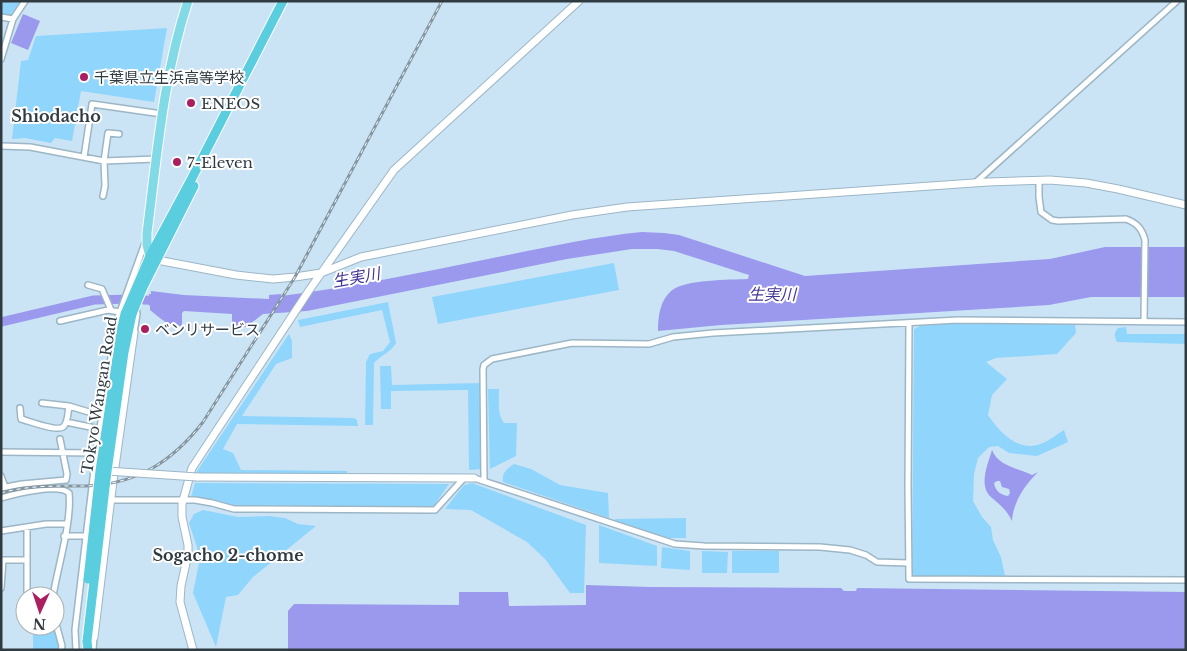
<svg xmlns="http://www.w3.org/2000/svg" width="1187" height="651" viewBox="0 0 1187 651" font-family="'Libre Baskerville','Noto Sans JP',serif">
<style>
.green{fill:#90d5fc}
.water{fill:#9b99ed;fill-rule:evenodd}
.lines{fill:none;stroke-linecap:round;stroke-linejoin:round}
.river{stroke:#9b99ed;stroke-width:9}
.minor-casing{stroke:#9cb6c6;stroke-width:8}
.tertiary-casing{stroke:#9cb6c6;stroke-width:9}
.primary-casing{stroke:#fff;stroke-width:11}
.trunk-casing{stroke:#fff;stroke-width:11}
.minor{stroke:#fff;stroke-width:5}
.tertiary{stroke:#fff;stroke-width:7}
.primary{stroke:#83dae7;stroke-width:9}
.trunk{stroke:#5acedf;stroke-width:9}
.rail-casing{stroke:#8396a2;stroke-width:3}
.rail{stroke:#fff;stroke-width:1;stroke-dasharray:4;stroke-linecap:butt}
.tertiary-bridge-casing{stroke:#9cb6c6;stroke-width:9;stroke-linecap:butt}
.trunk-bridge-casing{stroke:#fff;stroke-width:11;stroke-linecap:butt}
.tertiary-bridge{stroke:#fff;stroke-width:7}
.trunk-bridge{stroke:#5acedf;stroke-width:9}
.poi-dot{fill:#ab1f61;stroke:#fff;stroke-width:2}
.labels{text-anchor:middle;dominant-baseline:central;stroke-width:4;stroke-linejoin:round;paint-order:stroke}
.poi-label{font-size:15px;fill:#303b41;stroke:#fff;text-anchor:start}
.street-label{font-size:15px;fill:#303b41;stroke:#fff}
.neighbourhood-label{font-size:16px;font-weight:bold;fill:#303b41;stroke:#fff}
.water-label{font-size:16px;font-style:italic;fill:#443696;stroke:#fff}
</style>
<rect width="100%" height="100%" fill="#cae4f5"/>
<path class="green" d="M1,1H21L10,16L1,15Z
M167,28L154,102L81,91L72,141L55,138L51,143L25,138L12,139L21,61L28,60L36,36Z
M614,263L619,290L438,324L432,297Z
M388,302L396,343C391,352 380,356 374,363L373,425H365L366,362L370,354L383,351L390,342L382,310L300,327L298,320Z
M959,323L1075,324L1076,333L1057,354L996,358L986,362L1007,379L992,395L988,415C1000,433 1020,454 1043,443C1050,440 1057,434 1064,430L1068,442L1037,456L1009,453L998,446L989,447L978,458L974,474L973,501L982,517L991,527L993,540L1001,557L1005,576H912L914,329L920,326Z
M1126,327L1127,334H1186V344L1117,342C1114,336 1114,333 1118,328Z
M289,334L292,341V358L276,364L242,416L354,418L357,420L358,426L237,424L223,449L233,453L241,470L347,471V475H197V471Z
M380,366H391L392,385L480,383L482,469L469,470L468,390L391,391V409H381Z
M488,389H499C499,401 497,413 504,423H517L516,456L490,469Z
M514,464L531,469L560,485L608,493L609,518L503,482C502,473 506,469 514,464Z
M195,483L449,484L433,507L232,505L215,500L191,497Z
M472,483L586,525L584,593H570L545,559L527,542L471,510L445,509L464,485Z
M203,510L238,517L269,516L285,518L298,524L316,526L253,577L238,595L226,597L216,647L193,593L199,563L197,547L189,523L194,514Z
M686,518V538H663L615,523V519Z
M599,525L657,546V566L599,563Z
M662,547L690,551V570L661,568Z
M702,551L728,552L727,573H702Z
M732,551H779V573H732Z
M33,628H55L60,646L59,650H33Z"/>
<path class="water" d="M23,14L40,21L28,50L11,43Z
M642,232L664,233L679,235L805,276L1050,259L1105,247H1186V297H1091L1049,305L721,325L658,331C658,316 660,301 671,291C685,279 730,280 748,279L749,275L674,251L657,249H632L567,259L307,311L263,314L246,327L232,328V314L184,311L182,313V326C168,326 161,319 150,310V306L149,305V294H151V291L184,295L269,299V295L281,294V296C350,287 419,273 488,259C539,249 590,237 642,232Z
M992,450C998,466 1018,468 1032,475L1038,472C1025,485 1013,502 1012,521C1007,510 999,504 991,497C978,485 988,464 992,450ZM997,481H1000L1002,487L1009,489L1010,493L1008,496C1001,495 995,491 994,483Z
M586,585L650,587L841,588L844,591H856L857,588L1186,592V650H288V611L294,604L459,605V592H508L509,606L586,605Z"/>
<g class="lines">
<path class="river" d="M1,322L94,300L132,299L158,301"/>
<defs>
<path id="minor" d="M1,17L13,19
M1,59L13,19L25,1
M1,146L30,147L104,161L156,159
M84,157L92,104L162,114
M1039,180V197L1041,212L1052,220L1058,221L1126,219C1137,223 1142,229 1145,240L1144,321
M975,183L1177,1
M103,196L105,186L104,161L108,133L119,134
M88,285L102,289L111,310
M60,321L108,310L120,312
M909,323L908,488L909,579L1186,580
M134,332L137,314L136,308
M42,403L69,406L102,416
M20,408L21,419C29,421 59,433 64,426C68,422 68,411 69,406
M66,422L100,429
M1,452L96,453
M1,476L5,487
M474,478L675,544L704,546L820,547L850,550L866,555L877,562L908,563
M484,480L483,369L484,365L492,359L572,343L649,344L673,337L713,333L958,320L1186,322
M1,488L22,484L66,480L67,474L60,439
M1,498C15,494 58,483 69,493C72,522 58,566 53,596
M111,500H195L212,503L234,509L435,510L464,478
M1,531L46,524H66
M64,536H87
M1,588L3,560H27
M27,596V527
M55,620L62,646L61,650
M47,626H56
M76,650L75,630L96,453L117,320L145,243
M93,650L94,637"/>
<path id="tertiary" d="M157,260L236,275L273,279L295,277L321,273L361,257L572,215L627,207L988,182L1050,180L1086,183L1118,189L1186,205
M197,477L474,478
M94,637L113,481L134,332
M193,650L180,602L181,586L188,554V545L182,517V504L192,468L310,289L394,170L579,1"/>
<path id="primary" d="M155,259L150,256L147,245V233C157,156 163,76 188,1"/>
<path id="trunk" d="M125,314L150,256L192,178L283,1
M132,314L143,287L194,186
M87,641L88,650"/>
</defs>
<use href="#minor" class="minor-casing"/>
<use href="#tertiary" class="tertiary-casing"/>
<use href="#primary" class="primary-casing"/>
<use href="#trunk" class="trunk-casing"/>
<use href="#minor" class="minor"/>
<use href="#tertiary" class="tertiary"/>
<use href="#primary" class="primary"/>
<use href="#trunk" class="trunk"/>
<defs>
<path id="rail" d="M1,493C29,485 57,486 86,486C137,484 172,462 203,422L295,277L442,1"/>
</defs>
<use href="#rail" class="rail-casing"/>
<use href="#rail" class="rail"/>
<defs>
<path id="tertiary-bridge" d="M107,471L197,477"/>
<path id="trunk-bridge" d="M88,579L100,471L121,331L125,314
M87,641L107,471L124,352L132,314"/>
</defs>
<use href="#tertiary-bridge" class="tertiary-bridge-casing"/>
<use href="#trunk-bridge" class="trunk-bridge-casing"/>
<use href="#tertiary-bridge" class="tertiary-bridge"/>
<use href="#trunk-bridge" class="trunk-bridge"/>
</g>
<g class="poi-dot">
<circle cx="84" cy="77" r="5"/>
<circle cx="191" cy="103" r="5"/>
<circle cx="177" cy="162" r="5"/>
<circle cx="145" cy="329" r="5"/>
</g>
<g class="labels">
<g class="poi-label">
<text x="94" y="77">千葉県立生浜高等学校</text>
<text x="201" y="103">ENEOS</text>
<text x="187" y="162">7-Eleven</text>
<text x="155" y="329">ベンリサービス</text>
</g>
<g class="street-label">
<text transform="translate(99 395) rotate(-81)">Tokyo Wangan Road</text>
</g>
<g class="neighbourhood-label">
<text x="56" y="116">Shiodacho</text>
<text x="228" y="555">Sogacho 2-chome</text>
</g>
<g class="water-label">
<text transform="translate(356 277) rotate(-10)">生実川</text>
<text x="772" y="294">生実川</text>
</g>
</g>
<rect width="1187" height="651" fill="none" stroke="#303b41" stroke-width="5"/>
<g transform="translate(40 611) rotate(183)"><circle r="24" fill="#ffffff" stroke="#acb1b3"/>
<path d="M0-4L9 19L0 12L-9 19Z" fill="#ab1f61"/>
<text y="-8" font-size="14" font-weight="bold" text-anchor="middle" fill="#303b41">N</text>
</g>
</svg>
